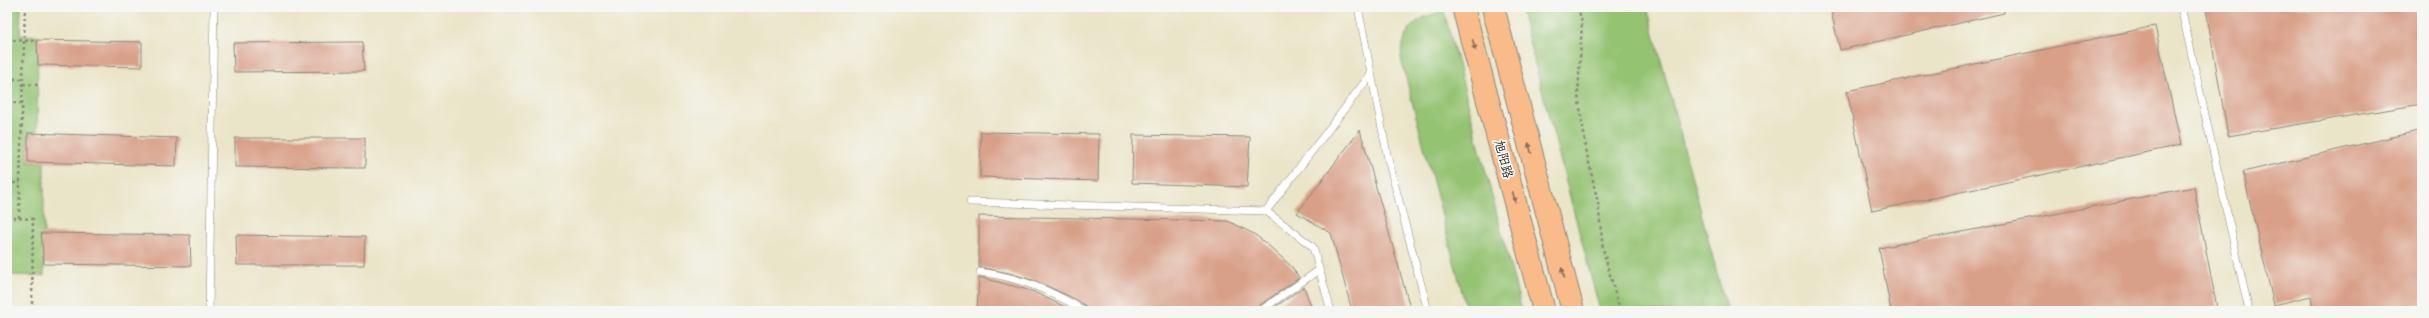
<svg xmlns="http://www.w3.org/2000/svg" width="2429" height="318" viewBox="0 0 2429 318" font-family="Itim,'LXGW WenKai TC',sans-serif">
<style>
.green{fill:#94c372;stroke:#60774e}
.building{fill:#d9a089}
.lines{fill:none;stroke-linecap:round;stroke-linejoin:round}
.lane-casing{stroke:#8a887a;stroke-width:8}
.primary-casing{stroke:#8a887a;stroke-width:24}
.path{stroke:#8a887a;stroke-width:2.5;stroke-dasharray:3 3;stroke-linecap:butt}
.lane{stroke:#fff;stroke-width:7}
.primary{stroke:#fabb8b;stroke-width:22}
.oneway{fill:#886c56}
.labels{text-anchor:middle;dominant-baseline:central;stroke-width:3.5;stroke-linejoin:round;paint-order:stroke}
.street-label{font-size:13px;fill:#2b2b2b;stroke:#f6f6f2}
</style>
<rect width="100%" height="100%" fill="#f6f6f2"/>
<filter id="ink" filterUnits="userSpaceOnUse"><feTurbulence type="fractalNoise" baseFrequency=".025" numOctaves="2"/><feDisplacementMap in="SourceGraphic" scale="8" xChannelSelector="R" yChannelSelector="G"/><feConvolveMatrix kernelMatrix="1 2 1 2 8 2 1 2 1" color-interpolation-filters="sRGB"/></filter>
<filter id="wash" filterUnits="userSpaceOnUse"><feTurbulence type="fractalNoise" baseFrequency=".012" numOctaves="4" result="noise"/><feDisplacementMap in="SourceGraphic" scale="16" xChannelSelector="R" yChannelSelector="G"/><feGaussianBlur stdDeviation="0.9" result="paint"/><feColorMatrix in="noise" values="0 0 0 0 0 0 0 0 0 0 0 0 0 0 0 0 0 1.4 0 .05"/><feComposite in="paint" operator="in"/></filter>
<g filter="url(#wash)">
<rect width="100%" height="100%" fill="#eae5c8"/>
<path class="green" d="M7,7H21L20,35L38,36L37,133H28V162H44V276L7,275Z
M1520,7H1647L1727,311H1600Z
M1444,11L1522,311H1467L1401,59C1404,26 1414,19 1444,11Z"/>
<g id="blocks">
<path class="building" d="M1830,7H2004V13L1840,50Z
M2218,7H2422V104L2228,136L2206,9Z
M2155,26L2181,145L1872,211L1847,91Z
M37,40L142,42V67L38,65Z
M362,42L364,71L234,72L233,43Z
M1360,130L1411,311H1352L1331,233L1297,213Z
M2422,130V311H2313L2311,296L2274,305L2243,172Z
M981,132L1099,134L1098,181L980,177Z
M28,133L177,138L176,166L28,162Z
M1133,135L1250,137L1247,187L1132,183Z
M235,138H365V168L235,167Z
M2194,187L2217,308L2200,311H1891L1879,248Z
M979,216L1228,221L1254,234L1268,245L1292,267L1299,278L1257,307L1255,311H1089L1087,307L1075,299L1036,281L1009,273L979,267Z
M41,233L190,235L191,266L44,264Z
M236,235L365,237L364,265H237Z
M979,277L1032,291L1074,311H977Z
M1304,287L1313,311H1269Z"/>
</g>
</g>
<g filter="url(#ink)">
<use href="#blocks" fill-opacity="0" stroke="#8a887a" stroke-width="1"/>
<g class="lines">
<defs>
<path id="lane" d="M1358,7L1388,159L1428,311
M2181,7L2249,311
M970,202L1266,211L1313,247L1331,311
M1266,211L1371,74
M980,272C1017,277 1053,291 1084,311
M209,311L214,7
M1260,311L1319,270"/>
<path id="primary" d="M1463,7L1544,311
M1493,7L1573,311"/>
</defs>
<use href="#lane" class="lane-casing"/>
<use href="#primary" class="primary-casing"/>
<path class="path" d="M1578,7L1582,23L1578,95L1587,154L1598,203L1603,249L1620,311
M7,40L35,41
M7,79H23
M23,84L39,85
M7,103H22
M7,183H20
M7,218H19L25,7
M19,218L33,219L32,311"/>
<use href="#lane" class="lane"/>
<use href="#primary" class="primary"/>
</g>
<defs><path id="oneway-solid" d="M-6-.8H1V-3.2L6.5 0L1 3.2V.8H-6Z"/></defs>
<g class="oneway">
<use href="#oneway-solid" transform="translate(1474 45) rotate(75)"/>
<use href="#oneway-solid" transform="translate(1530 148) rotate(-105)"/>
<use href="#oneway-solid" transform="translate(1514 197) rotate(75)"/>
<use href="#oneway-solid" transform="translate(1563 273) rotate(-105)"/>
</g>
</g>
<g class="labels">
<g class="street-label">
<text transform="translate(1504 159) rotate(75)">旭阳路</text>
</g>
</g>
<rect width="2429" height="318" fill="none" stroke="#f6f6f2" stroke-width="24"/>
</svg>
